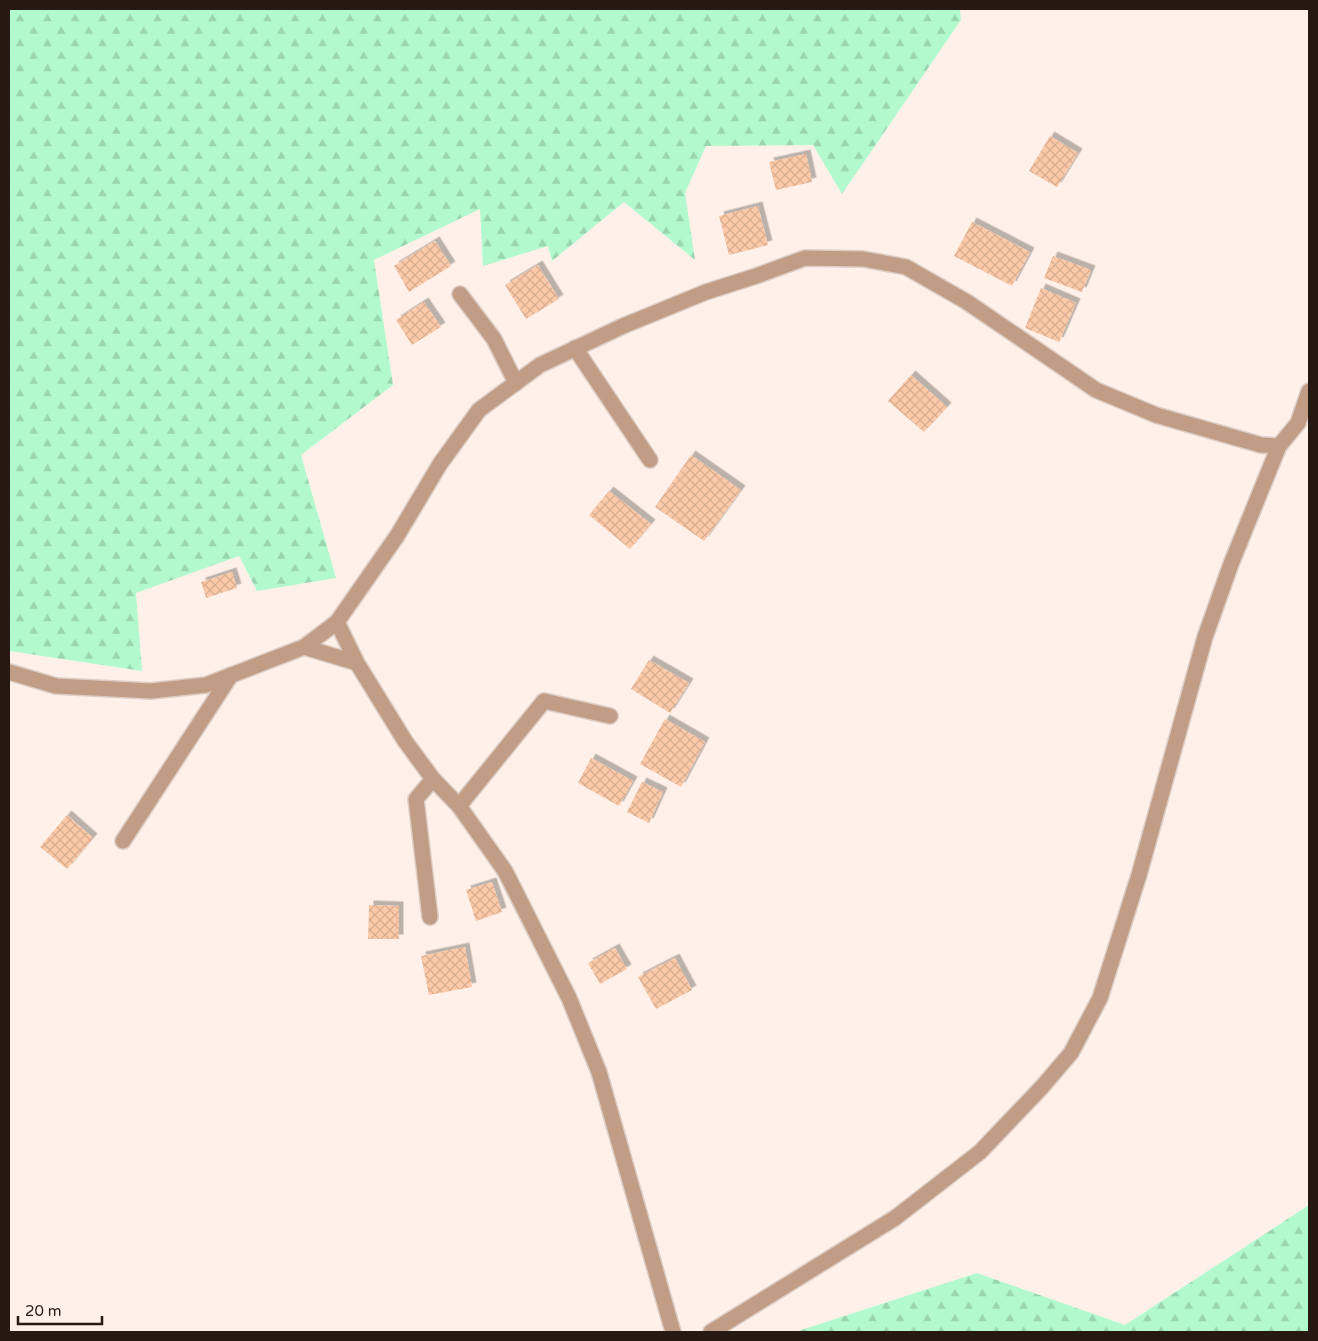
<svg xmlns="http://www.w3.org/2000/svg" width="1318" height="1341" viewBox="0 0 1318 1341" font-family="'Varela Round',sans-serif">
<style>
.forest{fill:url(#forest-firs)}
.building{fill:url(#building-cross-hatch);filter:url(#shadow)}
.lines{fill:none;stroke-linecap:round;stroke-linejoin:round}
.lane-casing{stroke:#dccec7;stroke-width:18}
.street-casing{stroke:#dccec7;stroke-width:18}
.lane{stroke:#c09d84;stroke-width:15}
.street{stroke:#c09d84;stroke-width:15}
</style>
<defs>
<pattern id="forest-firs" width="22" height="20" patternUnits="userSpaceOnUse" patternTransform="scale(1.25)"><rect width="22" height="20" fill="#b2face"/><path d="M5 1l3.5 6h-7zM16 11l3.5 6h-7z" fill="#99d6b0"/></pattern>
<pattern id="building-cross-hatch" width="8" height="8" patternUnits="userSpaceOnUse" patternTransform="scale(1.25)"><rect width="8" height="8" fill="#fccaa9"/><path d="M0 0l8 8M0 8l8-8" fill="none" stroke="#d8ad90"/></pattern>
<filter id="shadow"><feDropShadow dx="4.5" dy="-4.5" stdDeviation="0" flood-color="#0004"/></filter>
</defs>
<rect width="100%" height="100%" fill="#fff1e9"/>
<path class="forest" d="M9,9H960L961,20L842,194L813,145L706,146L685,193L695,260L624,202L552,261L548,246L483,266L480,209L374,260L393,385L301,455L336,578L257,591L239,556L136,593L142,671L9,651Z
M1309,1205V1332H795L977,1273L1125,1325Z"/>
<path class="building" d="M1050,136L1078,153L1057,187L1029,171Z
M806,154L812,182L776,190L769,162Z
M758,206L768,245L729,255L719,216Z
M972,222L1030,252L1012,286L954,256Z
M435,241L451,266L409,292L394,266Z
M1053,256L1091,270L1082,292L1044,278Z
M538,265L559,299L526,319L505,285Z
M1041,288L1076,303L1059,342L1025,328Z
M424,302L441,327L412,345L396,320Z
M911,375L947,407L924,432L888,401Z
M691,455L741,490L704,541L655,507Z
M609,491L651,524L630,549L589,515Z
M232,572L237,588L206,598L201,582Z
M649,660L689,683L670,713L631,689Z
M665,719L705,742L681,787L640,764Z
M591,758L633,781L619,806L578,783Z
M642,782L663,792L649,823L627,812Z
M67,815L93,838L67,869L40,847Z
M492,882L502,912L476,921L466,890Z
M369,905L399,906V939H368Z
M465,947L472,987L429,995L421,956Z
M615,948L627,969L600,984L588,963Z
M675,958L692,990L656,1009L638,977Z"/>
<g class="lines">
<defs>
<path id="lane" d="M460,294L494,339L516,383
M575,348L650,460
M459,806L544,701L610,716
M123,841L231,675
M430,917L416,799L433,779"/>
<path id="street" d="M337,622L357,663L405,741L433,779L459,806L505,871L569,998L599,1072L673,1332
M304,647L357,663
M9,672L56,686L151,691L206,685L304,647L337,622L397,536L440,464L479,410L540,365L623,326L706,292L756,276L805,258L863,259L906,267L967,302L1096,390L1156,415L1261,445L1279,446L1298,423L1309,391
M711,1332L895,1218L980,1152L1042,1087L1071,1053L1100,998L1139,875L1205,637L1231,564L1279,446"/>
</defs>
<use href="#lane" class="lane-casing"/>
<use href="#street" class="street-casing"/>
<use href="#lane" class="lane"/>
<use href="#street" class="street"/>
</g>
<rect width="1318" height="1341" fill="none" stroke="#251912" stroke-width="20"/>
<path d="M18 1316v8h84v-8" fill="none" stroke="#251912" stroke-width="2.5"/>
<text x="25" y="1316" font-size="15" fill="#251912" stroke="#fff1e9" stroke-width="4" paint-order="stroke">20 m</text>
</svg>
